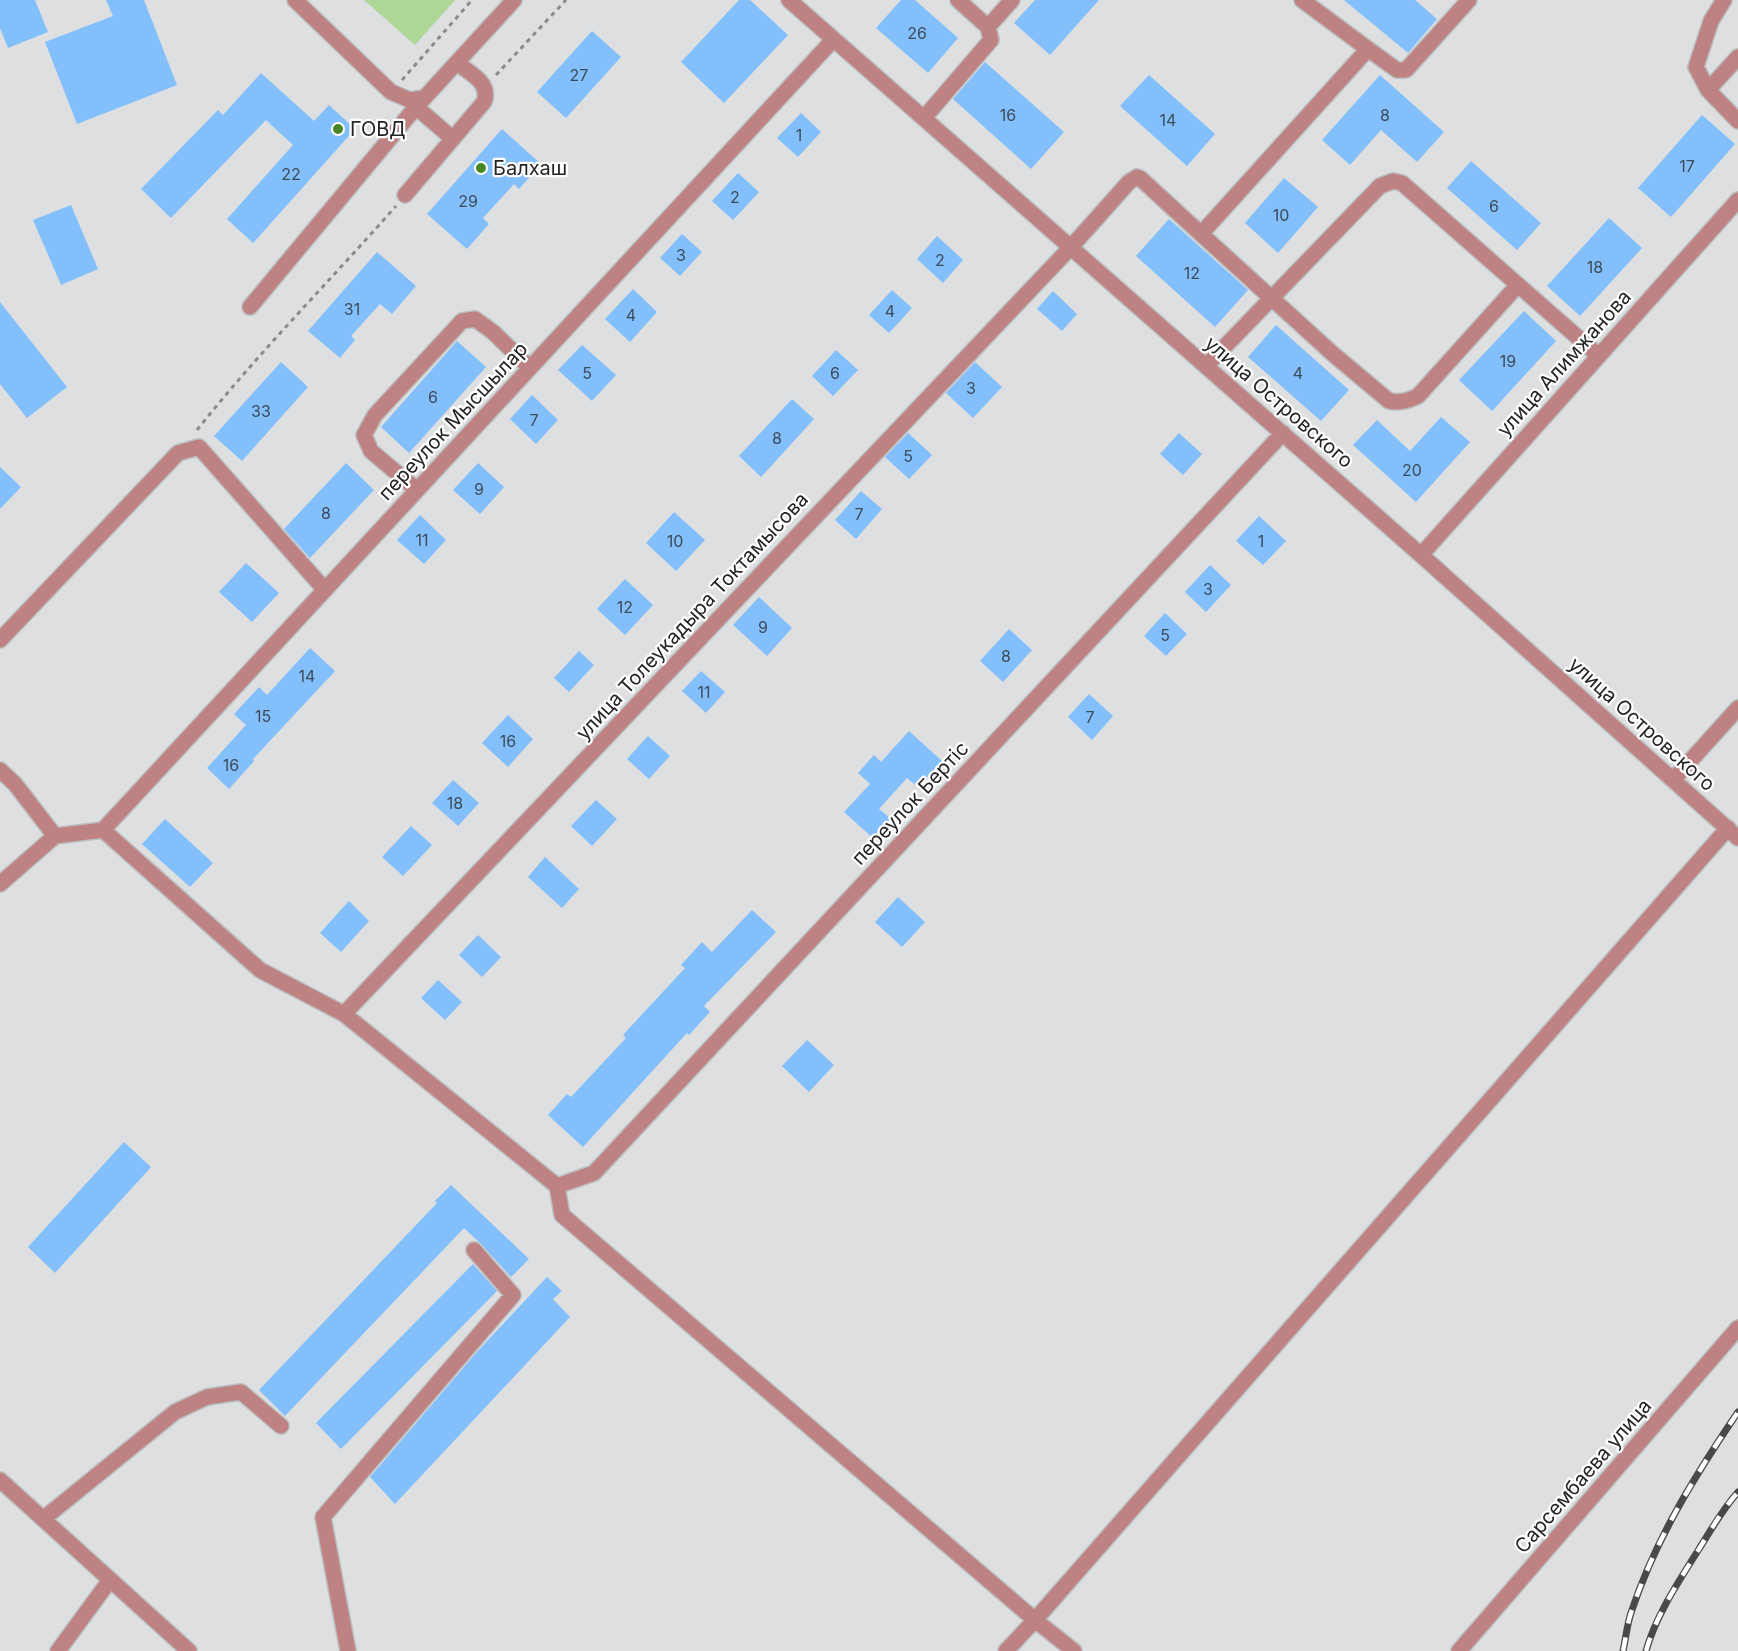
<svg xmlns="http://www.w3.org/2000/svg" width="1738" height="1651" viewBox="0 0 1738 1651" font-family="Inter,sans-serif">
<style>
.green{fill:#add697}
.building{fill:#82bffb}
.lines{fill:none;stroke-linecap:round;stroke-linejoin:round}
.minor-casing{stroke:#bcbdbe;stroke-width:18}
.path{stroke:#8a8b8c;stroke-width:3;stroke-dasharray:4.5 4.5;stroke-linecap:butt}
.minor{stroke:#be8282;stroke-width:15}
.rail-casing{stroke:#48494a;stroke-width:7}
.rail{stroke:#fff;stroke-width:4.5;stroke-dasharray:14;stroke-linecap:butt}
.poi-dot{fill:#488625;stroke:#fff;stroke-width:2}
.labels{text-anchor:middle;dominant-baseline:central;stroke-width:4.5;stroke-linejoin:round;paint-order:stroke}
.number-label{font-size:16px;fill:#3c4b5a}
.poi-label{font-size:20px;fill:#242425;stroke:#fff;text-anchor:start}
.street-label{font-size:20px;fill:#242425;stroke:#fff}
</style>
<rect width="100%" height="100%" fill="#dddfe0"/>
<path class="green" d="M364,0H455L415,45Z"/>
<path class="building" d="M0,0H35L48,32L8,48L0,28Z
M106,0H144L177,85L77,124L45,42L113,16Z
M739,0H750L788,35L724,103L681,62Z
M901,0H915L958,38L928,73L876,28Z
M1035,0H1099L1050,55L1014,23Z
M1344,0H1415L1437,19L1408,53Z
M592,31L621,57L566,118L537,92Z
M985,62L1064,132L1031,169L953,99Z
M261,73L314,121L329,105L355,129L253,243L227,219L293,145L266,120L171,218L141,189L218,110L223,115Z
M1149,75L1215,134L1187,166L1120,106Z
M1380,75L1444,132L1417,162L1381,130L1350,165L1322,140Z
M801,113L821,132L798,157L777,138Z
M1702,115L1735,144L1671,217L1638,188Z
M502,129L541,164L519,189L514,184L483,218L489,224L467,249L427,214Z
M1471,161L1541,223L1517,250L1447,188Z
M738,173L759,192L733,220L712,201Z
M1284,178L1318,207L1278,253L1245,223Z
M71,205L98,269L61,285L33,220Z
M1609,218L1642,248L1580,316L1547,286Z
M1169,219L1248,290L1215,327L1136,256Z
M682,234L702,252L680,276L660,258Z
M937,236L963,260L943,283L917,259Z
M377,252L416,286L392,314L380,304L351,336L355,340L340,358L308,331Z
M633,289L657,312L630,342L605,319Z
M892,290L912,308L889,333L869,315Z
M1053,291L1077,314L1062,331L1037,309Z
M0,302L67,387L27,418L0,384Z
M1524,311L1556,341L1492,411L1459,380Z
M1276,325L1349,390L1321,421L1248,357Z
M457,341L486,367L409,453L381,427Z
M582,345L616,375L592,401L558,370Z
M836,350L858,370L833,396L812,376Z
M281,362L308,387L242,461L214,436Z
M975,362L1002,387L973,418L946,393Z
M532,395L558,420L536,444L510,419Z
M792,399L814,419L761,477L739,456Z
M1441,417L1470,442L1416,502L1353,445L1377,420L1410,451Z
M908,433L932,455L909,479L885,457Z
M1179,433L1202,454L1183,475L1160,454Z
M346,463L374,490L310,558L284,529Z
M478,463L504,487L480,514L453,490Z
M0,467L21,487L0,509Z
M861,491L882,509L856,539L835,520Z
M674,512L705,540L676,571L646,543Z
M420,515L446,540L424,564L397,540Z
M1259,516L1286,541L1263,565L1236,541Z
M246,563L279,593L252,622L219,592Z
M1210,565L1231,585L1206,612L1185,592Z
M625,579L653,605L625,635L597,609Z
M759,597L792,628L767,656L733,625Z
M1165,613L1187,634L1166,656L1144,636Z
M1009,629L1032,650L1003,682L980,661Z
M310,648L335,671L253,759L254,761L229,789L207,768L246,725L234,714L259,687L267,695Z
M579,651L594,665L569,692L554,678Z
M701,671L725,692L706,713L682,691Z
M1089,694L1113,716L1092,740L1068,717Z
M508,715L533,739L508,767L482,743Z
M909,731L942,761L918,787L907,778L879,809L891,819L873,838L844,812L870,784L858,773L874,755L881,762Z
M648,736L670,756L649,779L627,759Z
M453,780L479,803L458,826L432,803Z
M596,800L617,819L592,846L571,826Z
M165,819L213,863L190,887L142,844Z
M411,826L432,845L403,876L382,857Z
M545,857L579,889L562,908L528,877Z
M898,897L925,922L902,947L875,922Z
M349,901L369,921L341,952L320,933Z
M752,910L776,932L704,1006L710,1012L689,1035L687,1033L583,1147L548,1115L567,1094L571,1097L626,1038L623,1035L685,968L681,965L702,942L712,952Z
M478,935L501,957L482,977L459,955Z
M438,980L462,1002L445,1020L421,998Z
M807,1040L834,1065L809,1092L782,1066Z
M124,1142L151,1167L55,1273L28,1247Z
M451,1185L529,1259L511,1277L481,1244L464,1228L285,1416L259,1390L437,1203L435,1201Z
M473,1264L497,1291L341,1449L316,1423Z
M547,1277L562,1291L553,1299L570,1317L395,1504L370,1477L476,1353Z"/>
<g class="lines">
<defs>
<path id="minor" d="M295,0L391,92L410,100L424,98
M789,0L1421,555L1738,838
M988,27L1012,0
M1368,49L1397,70H1406L1469,0
M1738,57L1708,90L1738,121
M1708,90L1696,67L1711,21L1724,0
M416,107L452,138
M924,118L991,40L988,27L958,0
M405,195L484,102C491,83 471,74 457,63
M1201,234L1333,354L1389,401C1401,403 1407,401 1418,396L1517,286
M250,307L416,107L514,0
M1206,366L1380,186L1393,181L1402,183L1599,356
M417,490L371,451L364,435L375,415L462,321L475,319L493,332L530,368
M1421,555L1738,200
M0,640L178,453L199,447L325,590
M0,770L15,784L55,836
M1673,780L1738,708
M103,830L833,40
M0,884L55,836L103,830L260,970L344,1014L557,1186L562,1215L1035,1620L1728,828
M344,1014L1071,247L1129,182L1137,177L1140,178L1201,234L1368,49L1302,0
M557,1186L594,1173L1283,433
M0,1480L189,1651
M43,1519L175,1412L207,1397L241,1392L281,1426
M58,1651L110,1580
M348,1651L323,1517L513,1295L474,1250
M1006,1651L1035,1620L1074,1651
M1459,1651L1738,1328"/>
</defs>
<use href="#minor" class="minor-casing"/>
<path class="path" d="M496,75L566,0
M402,80L472,0
M197,430C259,352 330,281 396,206"/>
<use href="#minor" class="minor"/>
<defs>
<path id="rail" d="M1623,1651C1626,1638 1627,1623 1632,1610C1656,1538 1696,1474 1738,1412
M1646,1651C1656,1615 1679,1581 1699,1549C1711,1530 1722,1510 1738,1492"/>
</defs>
<use href="#rail" class="rail-casing"/>
<use href="#rail" class="rail"/>
</g>
<g class="poi-dot">
<circle cx="338" cy="129" r="6"/>
<circle cx="481" cy="168" r="6"/>
</g>
<g class="labels">
<g class="number-label">
<text x="917" y="33">26</text>
<text x="579" y="75">27</text>
<text x="1008" y="115">16</text>
<text x="1385" y="115">8</text>
<text x="1168" y="120">14</text>
<text x="799" y="135">1</text>
<text x="1687" y="166">17</text>
<text x="291" y="174">22</text>
<text x="735" y="197">2</text>
<text x="468" y="201">29</text>
<text x="1494" y="206">6</text>
<text x="1281" y="215">10</text>
<text x="681" y="255">3</text>
<text x="940" y="260">2</text>
<text x="1595" y="267">18</text>
<text x="1192" y="273">12</text>
<text x="352" y="309">31</text>
<text x="890" y="311">4</text>
<text x="631" y="315">4</text>
<text x="1508" y="361">19</text>
<text x="587" y="373">5</text>
<text x="835" y="373">6</text>
<text x="1298" y="373">4</text>
<text x="971" y="388">3</text>
<text x="433" y="397">6</text>
<text x="261" y="411">33</text>
<text x="534" y="420">7</text>
<text x="777" y="438">8</text>
<text x="908" y="456">5</text>
<text x="1412" y="470">20</text>
<text x="479" y="489">9</text>
<text x="326" y="513">8</text>
<text x="859" y="514">7</text>
<text x="422" y="540">11</text>
<text x="675" y="541">10</text>
<text x="1261" y="541">1</text>
<text x="1208" y="589">3</text>
<text x="625" y="607">12</text>
<text x="763" y="627">9</text>
<text x="1165" y="635">5</text>
<text x="1006" y="656">8</text>
<text x="307" y="676">14</text>
<text x="704" y="692">11</text>
<text x="263" y="716">15</text>
<text x="1090" y="717">7</text>
<text x="508" y="741">16</text>
<text x="231" y="765">16</text>
<text x="455" y="803">18</text>
</g>
<g class="poi-label">
<text x="350" y="129">ГОВД</text>
<text x="493" y="168">Балхаш</text>
</g>
<g class="street-label">
<text transform="translate(1564 363) rotate(-48)">улица Алимжанова</text>
<text transform="translate(1279 402) rotate(41)">улица Островского</text>
<text transform="translate(453 421) rotate(-47)">переулок Мысшылар</text>
<text transform="translate(692 616) rotate(-47)">улица Толеукадыра Токтамысова</text>
<text transform="translate(1642 724) rotate(42)">улица Островского</text>
<text transform="translate(910 803) rotate(-47)">переулок Бертіс</text>
<text transform="translate(1583 1476) rotate(-49)">Сарсембаева улица</text>
</g>
</g>
</svg>
